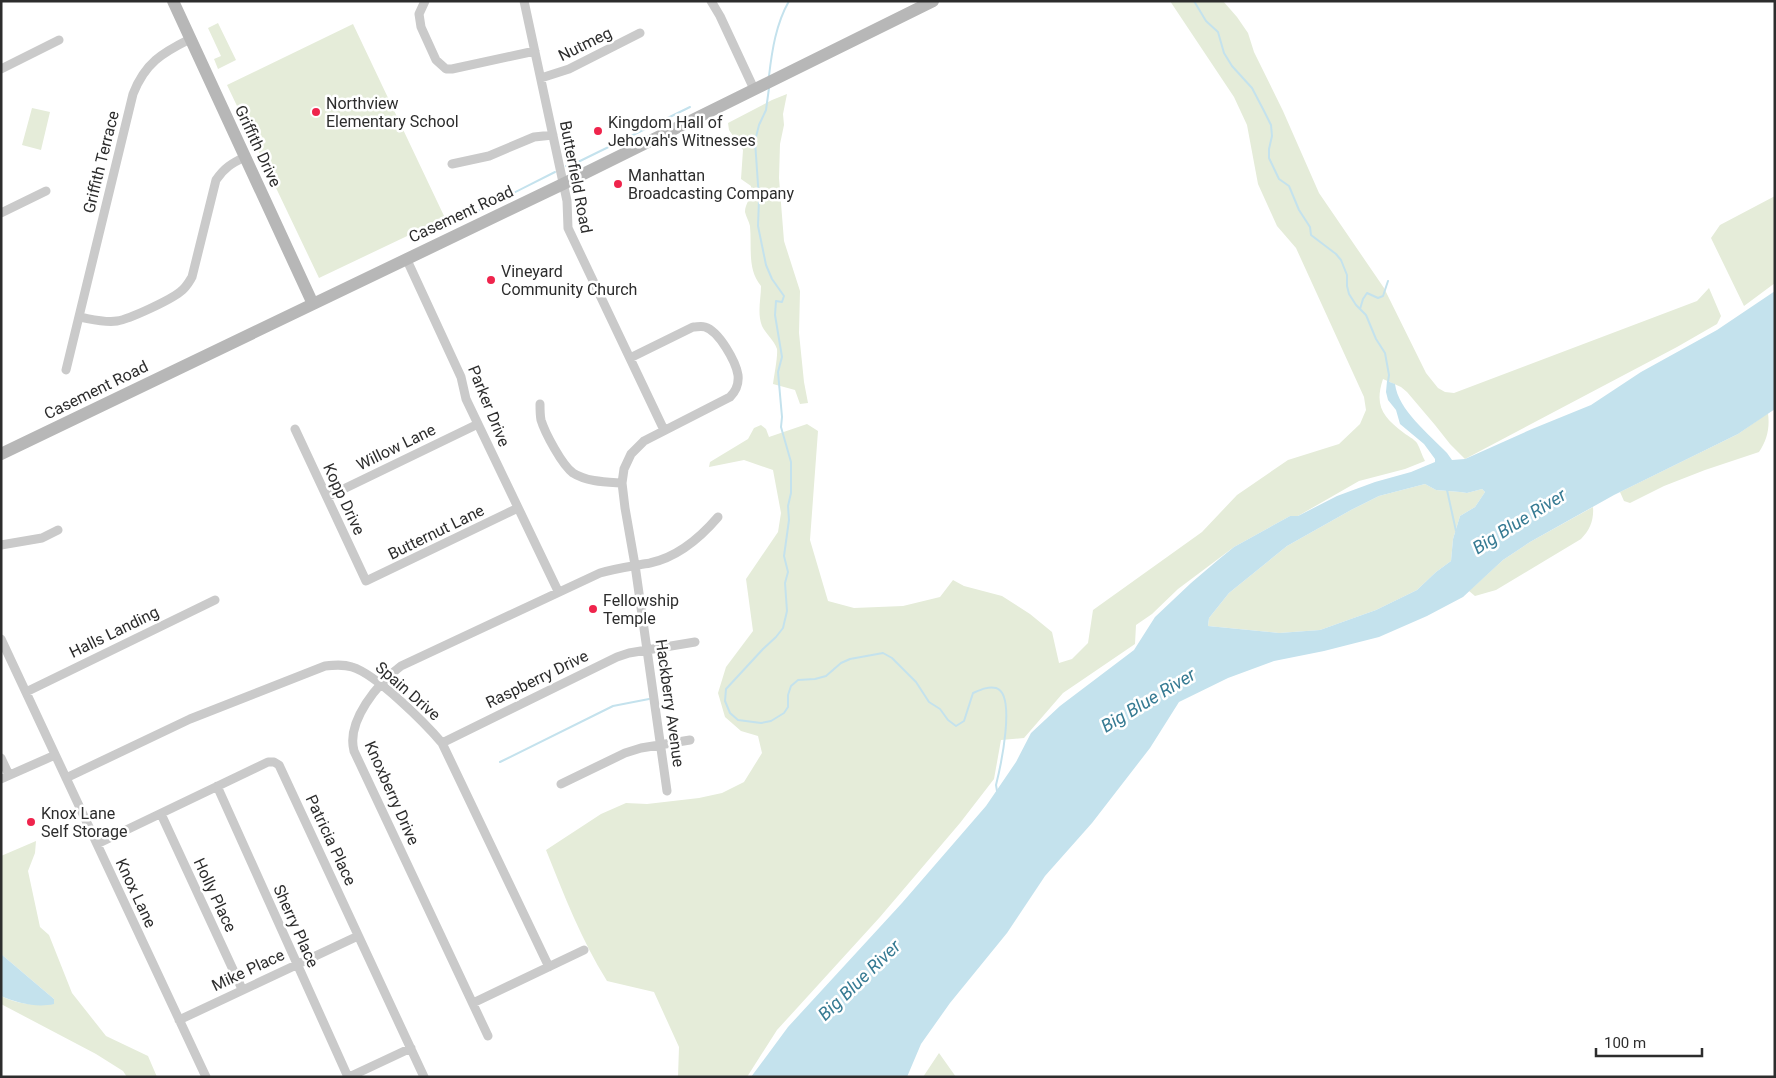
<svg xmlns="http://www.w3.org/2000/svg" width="1776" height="1078" viewBox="0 0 1776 1078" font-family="Roboto,sans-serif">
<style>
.green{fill:#e5ecd9}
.water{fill:#c4e2ed;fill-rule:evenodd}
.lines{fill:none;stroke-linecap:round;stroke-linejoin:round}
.stream{stroke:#c4e2ed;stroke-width:2}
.street{stroke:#cacaca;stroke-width:9}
.secondary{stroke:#b7b7b7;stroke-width:12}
.poi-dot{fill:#ef244c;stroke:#fff;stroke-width:2}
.labels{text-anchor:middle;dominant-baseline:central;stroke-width:5;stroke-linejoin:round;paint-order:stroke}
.street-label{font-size:16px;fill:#2d2d2d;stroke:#fff}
.poi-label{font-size:16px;fill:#2d2d2d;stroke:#fff;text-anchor:start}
.water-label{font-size:18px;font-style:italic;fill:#377b93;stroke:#fff}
</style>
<rect width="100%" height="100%" fill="#fff"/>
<path class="green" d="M1170,1H1223L1237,17L1248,33L1254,52L1283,111L1319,193L1384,288L1426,373L1438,388L1445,392L1454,393L1697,301L1709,288L1721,316L1717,324L1677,347L1465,459L1450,444L1435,425L1407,392L1401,387L1383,379C1374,406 1383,417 1404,433C1408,436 1414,439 1417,443C1420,448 1422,456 1425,461L1405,469L1359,481L1298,516H1290L1234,547L1178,589L1152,614L1136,625L1135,644L1063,693L1024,738L1001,740L994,779L960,823L880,917L777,1030L747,1077H678L679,1047L654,992L607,981C581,939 564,895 546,850L601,814L626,803L647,804L699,798L722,793L744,782L762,753L758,736L741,731L725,717L718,693L726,667L753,631L746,579L778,532L781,513L773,470L744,460L709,467L710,462L748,439L754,428L761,425L766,429L769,437L807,424L818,431L810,540L828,601L854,608L903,606L940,597L953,580L964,586L1002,596L1030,614L1052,632L1059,663L1072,659L1088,643L1093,610L1202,532L1237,495L1288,460L1339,444L1360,424L1366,410L1364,397L1296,248L1277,226L1258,184L1247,125L1234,97Z
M218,23L236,60L218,69L214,59L221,56L208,28Z
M353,24L445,218L319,278L227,85Z
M787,94L783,114L784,125L780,144L779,178L784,241L800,291L799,333L804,382L808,403L800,404L795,390L773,384C774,376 778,356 777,349C774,340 766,334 762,326C757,313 761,299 761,286C747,269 752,248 750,226C749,221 746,217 745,212C745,203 752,199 751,186L741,179L743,150L729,130L728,123L772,100Z
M32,108L50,112L41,150L22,145Z
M1775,196V283L1744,306L1711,238L1720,225Z
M1768,413C1770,428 1767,440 1759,452L1705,470L1664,486L1630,503L1624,501L1620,492L1738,434Z
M1425,484L1436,490L1460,492L1467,493L1482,489L1485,492L1475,507L1460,516L1453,539L1451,561L1436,572L1417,590L1376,610L1320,630L1279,633L1208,626L1209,618L1229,593L1287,546L1351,510L1379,496Z
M1593,507C1594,520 1590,530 1581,539L1496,590L1475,596L1469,591L1503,560L1530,542Z
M36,841L35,853L28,871L40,927L49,935L72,993L106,1036L148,1056L157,1077H127L123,1071L96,1054L1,1004V996C18,1004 34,1006 52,1004L54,999L1,954V856Z
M939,1053L956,1077H923Z"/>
<path class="water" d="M1775,291V409L1738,434L1614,495L1530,542L1503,560L1463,597L1427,616L1379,637L1324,651L1274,661L1228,678L1179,702L1150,748L1092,823L1045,876L1007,933L950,1003L921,1044L907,1077H751L788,1027L902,903L986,806L1016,762L1031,733L1060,706L1134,650L1155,617L1191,583L1218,560L1234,547L1290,516H1298L1337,496L1375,482L1411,472L1435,462V459L1424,444L1400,424L1396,410L1388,400L1386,392L1387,381L1395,384C1398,410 1430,435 1447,453L1452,460L1465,459L1532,429L1591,405L1641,372L1717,330ZM1425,484L1436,490L1460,492L1467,493L1482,489L1485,492L1475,507L1460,516L1453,539L1451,561L1436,572L1417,590L1376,610L1320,630L1279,633L1208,626L1209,618L1229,593L1287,546L1351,510L1379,496Z
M1,954L54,999V1004C37,1008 17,1003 1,996Z"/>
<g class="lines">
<path class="stream" d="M1194,1L1206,21L1218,32L1224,53L1232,66L1252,88L1263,109L1271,125L1272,136L1269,149V158L1279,179L1289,186L1299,210L1310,227L1311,235L1336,254L1341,260L1347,275V286L1349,294L1356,305L1366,315L1376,339L1385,353L1389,375L1388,382
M769,76C772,50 776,24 789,1
M769,88L766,110L759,125L755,141L759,199L758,226L766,265L772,279L784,296L782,302L776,301L775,315L782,357L778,372L782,417L781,427L791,462V493L788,506L789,520L784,556L788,572L785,583L787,611L783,628L776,637L763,649L726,689L725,701L730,713L738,720L761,723L771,721L784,713L788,707V695L791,686L798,680L815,679L826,676L841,663L850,659L883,653L892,658L916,682L929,702L940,709L948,720L956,726L964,721L973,693C980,690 988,686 996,688C1017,694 1000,769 996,785L997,791
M566,166L578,162L690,107
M460,220L555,172
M1360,309L1363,299L1367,293L1378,298L1383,296L1388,281
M1447,490L1456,531
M500,762L613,706L649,699"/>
<path class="street" d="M425,1L419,14L421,27L436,60L446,69H452L535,51
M524,1L567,201L568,228L664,430
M711,1L720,16L754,89
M1,69L59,40
M541,78L569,69L640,33
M452,164L489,156L534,137L553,135
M1,213L46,191
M406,258L461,377L466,399L558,591
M79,317C91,319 105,323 117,321C130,319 170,300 180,292C186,288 189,282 192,277L216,180C224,168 232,163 245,157
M630,358L693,327C697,327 701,326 705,327C719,331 736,362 738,375C739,384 736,391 730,397L644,441L631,454L624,469L622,483L625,508L635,565L667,791
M66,370L133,94C145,63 162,53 190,39
M540,404C540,409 540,415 541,420C545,433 562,465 573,473C587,482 607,482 622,483
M295,429L366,581L518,508
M327,497L478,424
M1,545L42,538L58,530
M1,639L206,1077
M26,692L215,600
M442,743L617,657L629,653L695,642
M1,758L9,775
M66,778L190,719L325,666C334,665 343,664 352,667C376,674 425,723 442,743L549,967
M1,779L55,755
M561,784L625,753L641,748L690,740
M217,786L348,1077
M161,814L242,989
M97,844L268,762H274L279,765L424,1077
M473,1003L584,950
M179,1020L358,936
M488,1036L354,751C346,721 378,683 401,666L600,573C617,568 633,566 650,563C678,557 700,538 718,517
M349,1077L411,1048"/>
<path class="secondary" d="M173,1L313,304
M1,454L563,184L933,1"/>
</g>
<g class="poi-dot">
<circle cx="316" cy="112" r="5"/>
<circle cx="598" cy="131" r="5"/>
<circle cx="618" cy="184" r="5"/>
<circle cx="491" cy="280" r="5"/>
<circle cx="593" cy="609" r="5"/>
<circle cx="31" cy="822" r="5"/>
</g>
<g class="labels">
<g class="street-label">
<text transform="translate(585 44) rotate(-26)">Nutmeg</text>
<text transform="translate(258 146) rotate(65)">Griffith Drive</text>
<text transform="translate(101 162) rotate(-76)">Griffith Terrace</text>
<text transform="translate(576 177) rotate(79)">Butterfield Road</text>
<text transform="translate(461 214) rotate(-25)">Casement Road</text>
<text transform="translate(96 390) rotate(-26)">Casement Road</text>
<text transform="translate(489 406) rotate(68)">Parker Drive</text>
<text transform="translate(396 447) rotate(-26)">Willow Lane</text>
<text transform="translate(344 499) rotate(65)">Kopp Drive</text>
<text transform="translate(436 532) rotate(-26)">Butternut Lane</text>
<text transform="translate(114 632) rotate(-26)">Halls Landing</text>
<text transform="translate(537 679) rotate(-26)">Raspberry Drive</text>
<text transform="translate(408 691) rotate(41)">Spain Drive</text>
<text transform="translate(670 703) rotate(82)">Hackberry Avenue</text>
<text transform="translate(392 793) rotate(66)">Knoxberry Drive</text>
<text transform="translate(331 840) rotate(65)">Patricia Place</text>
<text transform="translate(136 893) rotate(65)">Knox Lane</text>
<text transform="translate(215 895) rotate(65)">Holly Place</text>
<text transform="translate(296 926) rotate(66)">Sherry Place</text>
<text transform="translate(248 970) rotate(-25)">Mike Place</text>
</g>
<g class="poi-label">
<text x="326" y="103">Northview<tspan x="326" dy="18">Elementary School</tspan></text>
<text x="608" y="122">Kingdom Hall of<tspan x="608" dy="18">Jehovah's Witnesses</tspan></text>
<text x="628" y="175">Manhattan<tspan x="628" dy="18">Broadcasting Company</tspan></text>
<text x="501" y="271">Vineyard<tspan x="501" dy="18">Community Church</tspan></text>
<text x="603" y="600">Fellowship<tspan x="603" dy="18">Temple</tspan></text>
<text x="41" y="813">Knox Lane<tspan x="41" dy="18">Self Storage</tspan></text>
</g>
<g class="water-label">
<text transform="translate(1519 521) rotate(-32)">Big Blue River</text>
<text transform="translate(1148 700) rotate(-31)">Big Blue River</text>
<text transform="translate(859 980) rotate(-44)">Big Blue River</text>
</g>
</g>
<rect width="1776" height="1078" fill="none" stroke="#2d2d2d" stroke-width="5"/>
<path d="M1596 1048v8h106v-8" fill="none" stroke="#2d2d2d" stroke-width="2.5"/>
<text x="1604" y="1048" font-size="15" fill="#2d2d2d" stroke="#ffffff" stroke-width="4" paint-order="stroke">100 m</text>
</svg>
